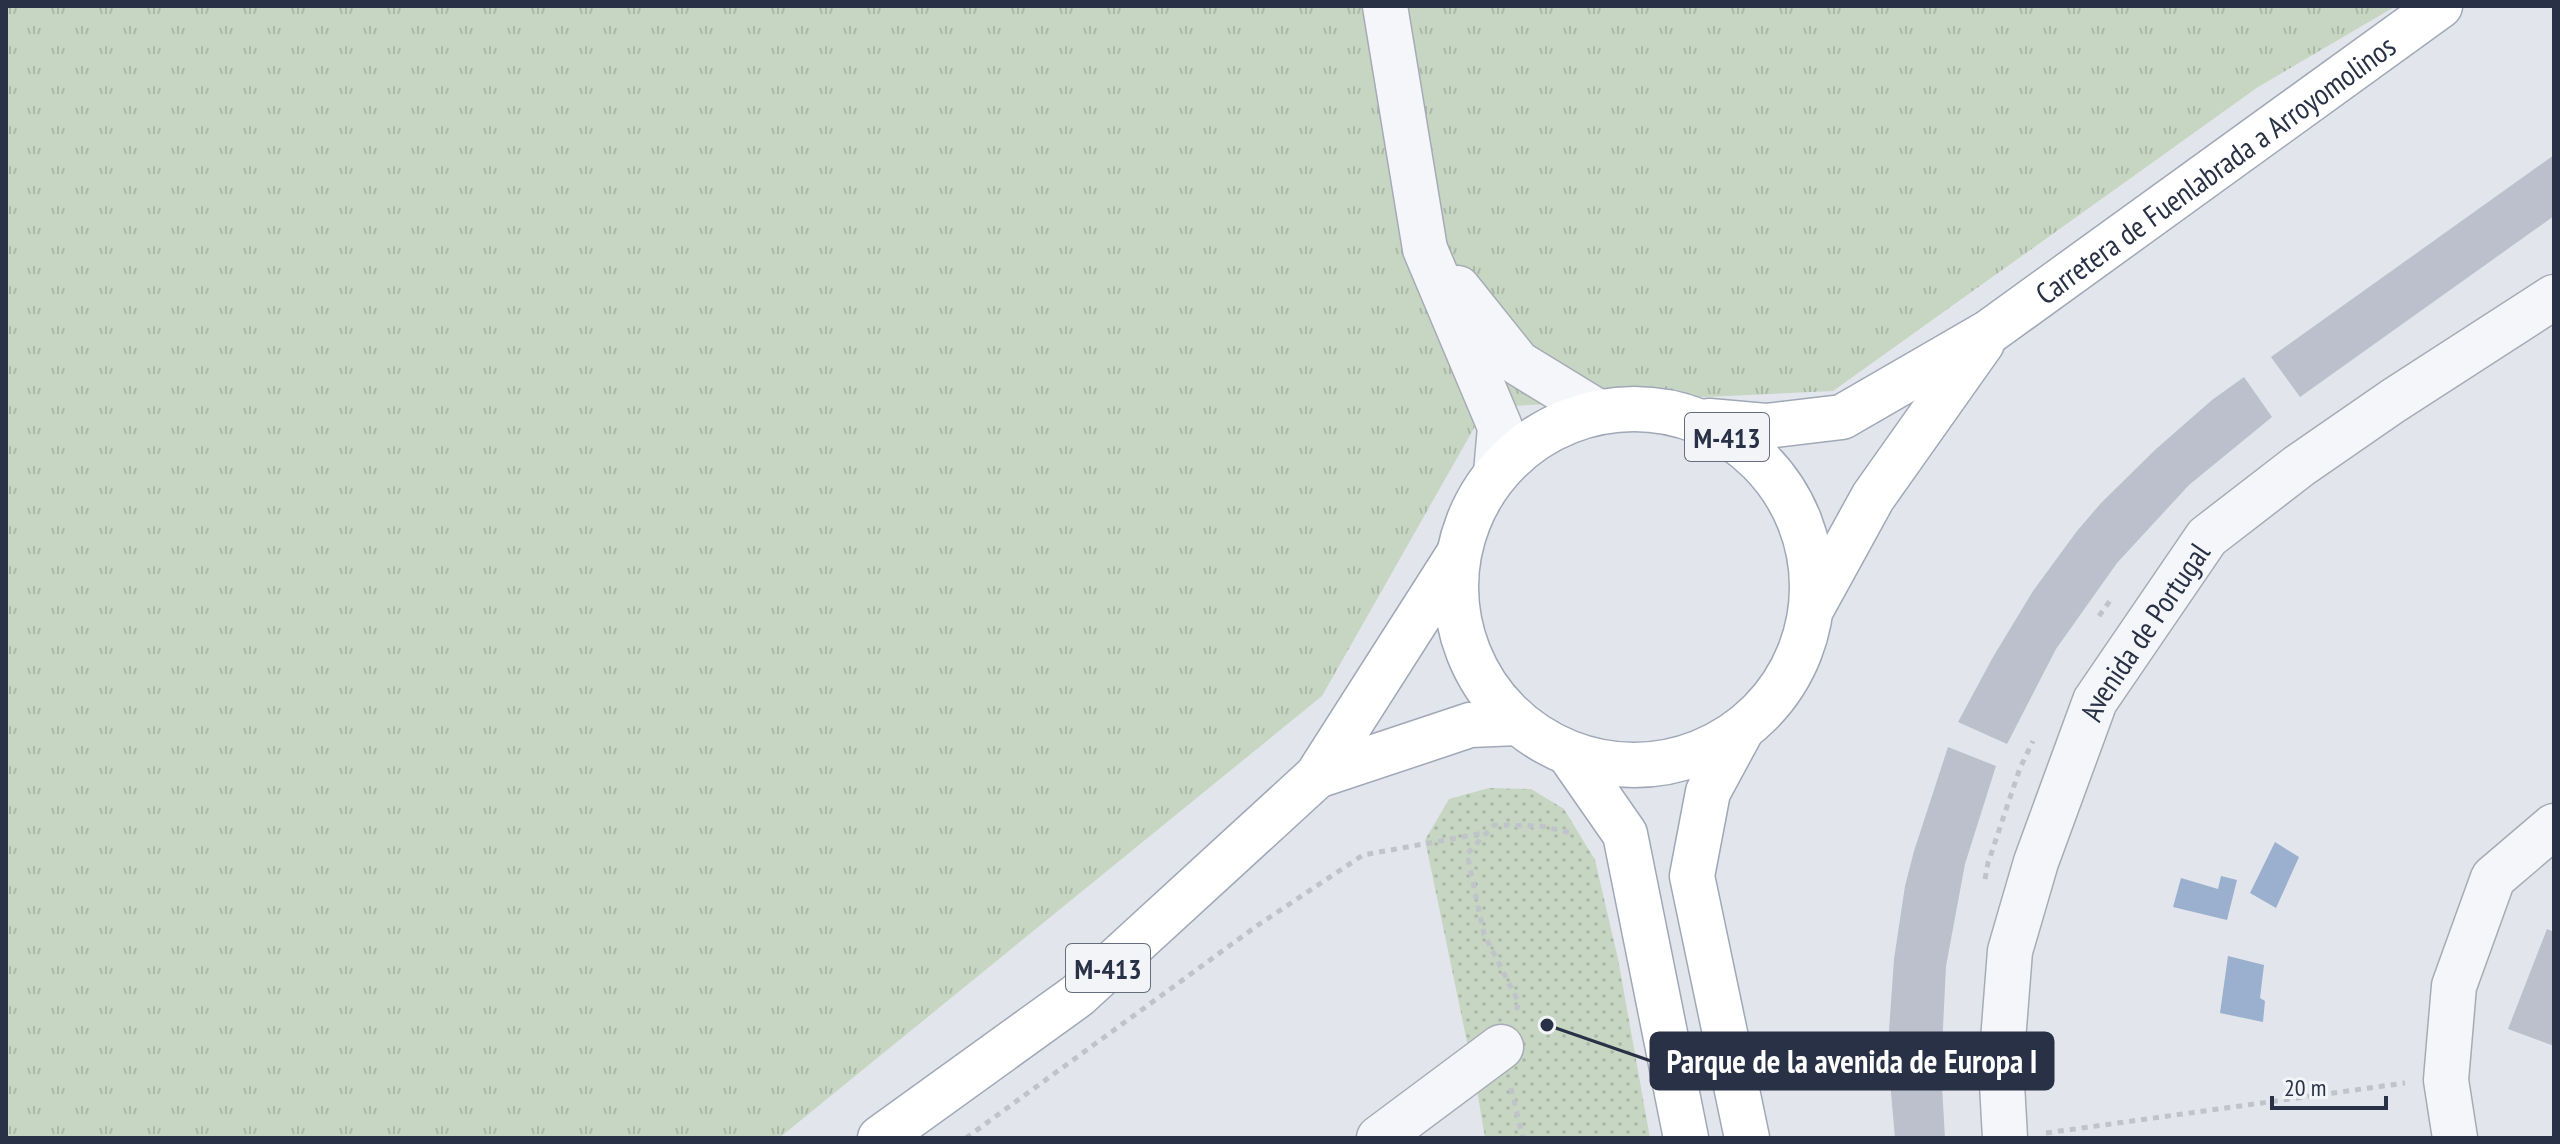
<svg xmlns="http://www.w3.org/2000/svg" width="2560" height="1144" viewBox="0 0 2560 1144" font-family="'PT Sans Narrow',sans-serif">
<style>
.grass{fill:url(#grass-tufts)}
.park{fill:url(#park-dots)}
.water{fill:#9ab0ce}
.building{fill:#bbc0cc}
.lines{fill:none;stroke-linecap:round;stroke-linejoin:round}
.street-casing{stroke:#a6abb6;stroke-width:47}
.primary-casing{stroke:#a0a8b8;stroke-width:47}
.path{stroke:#c0c3ca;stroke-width:5;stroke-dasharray:6 6;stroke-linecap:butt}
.street{stroke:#f5f6f9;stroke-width:44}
.primary{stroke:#fff;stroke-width:44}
.labels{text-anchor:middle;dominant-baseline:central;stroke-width:6;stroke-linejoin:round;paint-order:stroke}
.shield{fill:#f2f4f8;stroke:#656c7b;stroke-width:2}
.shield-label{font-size:28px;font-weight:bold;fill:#283145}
.street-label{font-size:30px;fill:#283145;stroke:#f2f4f8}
.leader{fill:none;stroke:#283145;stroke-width:3}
.callout-dot{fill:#283145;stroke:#f2f4f8;stroke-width:3}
.callout{fill:#283145;stroke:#283145;stroke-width:3}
.callout-label{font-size:32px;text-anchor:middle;font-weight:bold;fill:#fff}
</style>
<defs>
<pattern id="grass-tufts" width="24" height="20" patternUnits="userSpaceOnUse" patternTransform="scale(2)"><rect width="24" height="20" fill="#c6d6c2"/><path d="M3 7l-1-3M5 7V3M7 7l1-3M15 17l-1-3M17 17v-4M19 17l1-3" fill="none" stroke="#aab8a8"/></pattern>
<pattern id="park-dots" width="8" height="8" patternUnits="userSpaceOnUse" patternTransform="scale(2)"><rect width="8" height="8" fill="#c6d6c2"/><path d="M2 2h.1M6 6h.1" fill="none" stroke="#aab8a8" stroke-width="1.8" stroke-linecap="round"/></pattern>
</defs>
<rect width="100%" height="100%" fill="#e2e5eb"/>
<path class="grass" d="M6,6H2396L2258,87L1833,391L1486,407L1322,696L779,1138H6Z"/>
<path class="park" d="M1489,788L1531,789L1564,809L1595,860L1618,959L1650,1138H1485L1477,1090L1425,840L1449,799Z"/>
<path class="water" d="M2275,842L2299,857L2276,908L2250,893Z
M2221,876L2237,880L2227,920L2173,907L2181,878L2218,889Z
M2228,956L2264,965L2260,998L2265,1001L2263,1022L2220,1013Z"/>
<path class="building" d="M2554,155V216L2300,397L2271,357Z
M2244,377L2272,417L2189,485L2117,563L2056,649L2007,744L1958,722L1993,657L2033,591L2077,531L2101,503L2156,449L2212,400Z
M1948,747L1996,766L1965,864L1946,966L1941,1069L1945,1138H1895L1889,1070V1031L1894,959L1905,886L1914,851Z
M2547,929L2554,932V1046L2508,1029Z"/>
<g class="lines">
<defs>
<g id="street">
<path d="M1385,6L1425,249L1500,427L1496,473"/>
<path d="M1458,288L1518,363L1598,412"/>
<path d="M1379,1138L1501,1047"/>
<path id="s1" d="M2005,1138L2001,1066L2010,951L2036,862L2095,701L2207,537L2299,466L2393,401L2554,297"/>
<path d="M2455,1138L2446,1080L2454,986L2493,878L2554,826"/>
</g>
<g id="primary">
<circle cx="1634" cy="587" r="178"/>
<path id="s2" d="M1709,421L1766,426L1842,417L1989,332L2440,6"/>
<path d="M1812,608L1873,497L1982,343"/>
<path d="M1741,731L1708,792L1692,876L1747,1138"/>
<path d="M1570,755L1625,834L1686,1138"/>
<path d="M1317,776L1470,725L1517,723"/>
<path d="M880,1138L1077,996L1317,776L1458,555"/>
</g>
</defs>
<use href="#street" class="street-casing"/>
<use href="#primary" class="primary-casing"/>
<path class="path" d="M2099,616L2112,598
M1985,879L1988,863L2020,768L2033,741
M1516,1010L1519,1003L1484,934L1467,854L1494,825L1541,826L1572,833
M1511,1088L1523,1138
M2046,1133L2405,1083
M966,1138L1258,925L1363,855L1484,833"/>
<use href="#street" class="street"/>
<use href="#primary" class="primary"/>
</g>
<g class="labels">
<g class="shield">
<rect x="1685" y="413" width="84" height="48" rx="6"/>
<rect x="1066" y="944" width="84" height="48" rx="6"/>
</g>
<g class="shield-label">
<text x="1727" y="437">M-413</text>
<text x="1108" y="968">M-413</text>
</g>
<g class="street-label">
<text stroke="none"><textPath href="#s2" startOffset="582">Carretera de Fuenlabrada a Arroyomolinos</textPath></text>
<text stroke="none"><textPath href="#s1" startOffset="536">Avenida de Portugal</textPath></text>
</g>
</g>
<path class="leader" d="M1547 1025L1651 1061"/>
<circle class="callout-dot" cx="1547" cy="1025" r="8"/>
<rect class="callout" x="1651" y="1033" width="402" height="56" rx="8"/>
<g class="callout-label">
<text x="1852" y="1073">Parque de la avenida de Europa I</text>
</g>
<rect width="2560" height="1144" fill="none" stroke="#283145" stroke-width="16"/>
<path d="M2272 1096v12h114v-12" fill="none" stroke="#283145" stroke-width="4"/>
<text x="2284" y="1096" font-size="24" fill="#283145" stroke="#f2f4f8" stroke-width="6" paint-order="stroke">20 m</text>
</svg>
